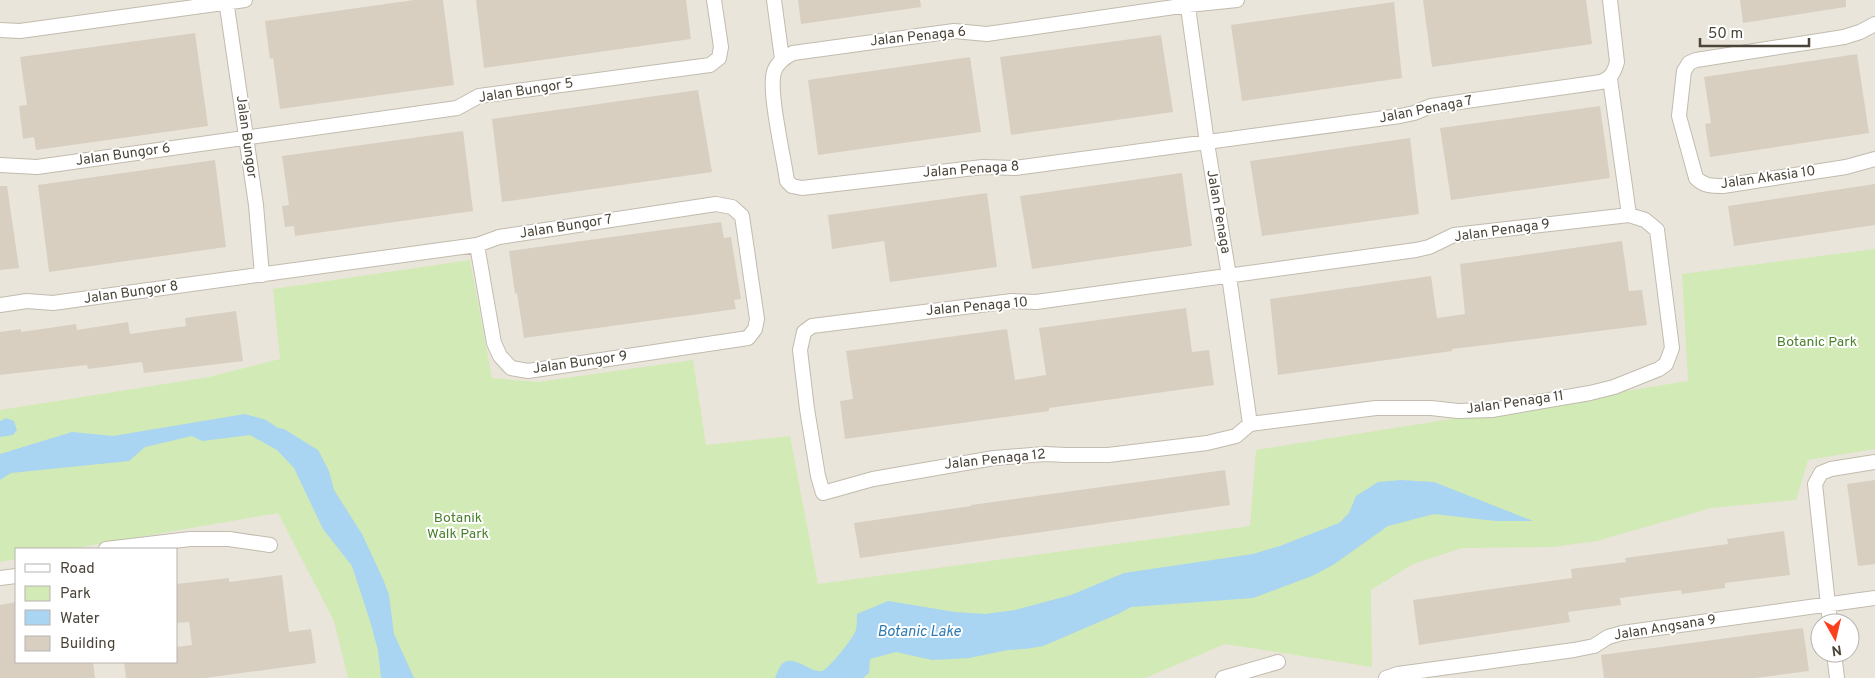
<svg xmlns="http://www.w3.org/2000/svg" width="1875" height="678" viewBox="0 0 1875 678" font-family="Overpass,sans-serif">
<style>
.residential{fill:#eae5da;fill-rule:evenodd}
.green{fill:#d2eab5}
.water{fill:#a9d4f2}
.building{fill:#d8cfc1}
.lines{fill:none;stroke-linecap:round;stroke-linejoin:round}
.minor-casing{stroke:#c2bbae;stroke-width:16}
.minor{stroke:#fff;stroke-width:14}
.labels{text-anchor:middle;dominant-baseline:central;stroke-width:4;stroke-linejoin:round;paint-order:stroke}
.street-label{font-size:14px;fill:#4b4439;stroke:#fff}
.park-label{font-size:14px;fill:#4a7f2a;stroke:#fff}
.water-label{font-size:15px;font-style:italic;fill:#2e7ab2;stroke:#fff}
</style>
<rect width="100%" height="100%" fill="#f6f3ec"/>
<path class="residential" d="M0,0H1875V678H0ZM16,549H176V662H16ZM1820,623H1850V653H1820Z"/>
<path class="green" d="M1875,249V449L1808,460L1796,500L1711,508L1597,541L1552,547L1462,548L1413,564L1371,590L1372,667L1225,644L1145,678H348L334,621L278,513L70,549H16V559L0,562V410L209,377L280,359L273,289L470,260L492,378L538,382L693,360L706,445L790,436L818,584L1250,526L1256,450L1688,381L1682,274Z"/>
<path class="water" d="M245,414L266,420L278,428L284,429L318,450L329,471L334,490L362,534L383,579L389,595L394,634L414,678H381L378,650L370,621L352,566L323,529L294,468L277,450L250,435L202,441L192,436L145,447L129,461L11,473L0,480V454L72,432L113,436Z
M6,418L14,421L17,430L13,435L0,437V421Z
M1401,480L1434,482L1533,521H1496L1434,514L1388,526L1333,565L1312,576L1253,598L1131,607L1118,614L1043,646L1025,649L1008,650L969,658L932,660L896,652L870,659L869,673L863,678H775C777,674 779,667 782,664C794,653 811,674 822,671C829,669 854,637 856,630C857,625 857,619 857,614L888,601L955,612L985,614L1015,610L1071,595L1124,573L1253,554L1280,546L1339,523L1349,513L1356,496L1378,482Z"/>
<path class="building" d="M414,0H443L454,85L280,109L273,58L270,59L265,21Z
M476,0H686L691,39L484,68Z
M798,0H920L921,7L801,24Z
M1423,0H1586L1592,44L1432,67Z
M1740,0H1846V7L1743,23Z
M1394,2L1402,78L1242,101L1231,25Z
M195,33L208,126L36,150L34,137L23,139L19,106L27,105L20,57Z
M1161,35L1173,112L1011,135L1000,57Z
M1857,54L1869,133L1710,157L1705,124L1711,123L1704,77Z
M970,57L981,132L818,155L808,80Z
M698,90L712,172L502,202L492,119Z
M1600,106L1610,178L1451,200L1440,128Z
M463,131L473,211L295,236L294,226L285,227L282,206L289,205L282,156Z
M1410,138L1419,214L1262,236L1250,161Z
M215,160L226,247L49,272L38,185Z
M1182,173L1192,246L1032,269L1020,196Z
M1875,184V225L1734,246L1728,206Z
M0,186H7L19,268L0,270Z
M987,193L997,267L890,282L884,241L832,249L828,215Z
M721,222L724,238L731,237L741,299L734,300L736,309L524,338L517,293L515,294L509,251Z
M1622,241L1629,291L1642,290L1647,325L1452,349V351L1278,375L1270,299L1431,276L1437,318L1465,314L1460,264Z
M1186,308L1192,352L1209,350L1214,385L1049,408V411L845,439L840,401L853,399L846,351L1007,329L1015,380L1046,375L1039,328Z
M236,311L243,361L144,373L142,362L88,369L87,365L0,375V332L21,329V332L76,324L77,330L128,322L130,334L186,326L185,318Z
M1225,470L1230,505L860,558L854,523L971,506V505Z
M1875,480V564L1858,566L1847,484Z
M1784,531L1790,575L1725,583V588L1703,591L1682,594L1681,590L1620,598L1621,605L1568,612L1570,622L1419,645L1413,600L1572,578L1571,569L1626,562L1625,558L1728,544L1727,539Z
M282,575L289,632L311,629L316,663L205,678H126L124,662H176V647L192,645L189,622L176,623V584L229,578V582Z
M16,602V662H93L95,678H0V605Z
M1803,628L1809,671L1756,678H1604L1601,655Z"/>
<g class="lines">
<defs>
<path id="minor" d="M226,0L256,205L262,275
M774,0L782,59
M1187,0L1207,143L1229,276L1250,424
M1237,0L1188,5L987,34L954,31L793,53C785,57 777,62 774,72C768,91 784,158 787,181L792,186L802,188L983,167L1015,168L1400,116L1414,113L1431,106L1601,82C1611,78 1614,73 1617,62L1610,0
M1875,24L1860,32L1844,37L1696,60L1689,63L1684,71L1679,116L1696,178C1704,186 1711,186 1723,186L1846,167L1875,159
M0,30L20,31L245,0
M1610,79L1629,215
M0,165L37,167L457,108L479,96L710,65L719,58L721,47L714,0
M1629,215L1645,220L1657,230L1672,348L1666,364L1659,369L1614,387L1590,393L1492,410L1458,411L1431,408H1376L1250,424L1236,436L1207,443L1108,455H1066L1045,454L994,458L873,479L823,493L818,476L807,409L800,350L804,332L812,326L1012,301L1036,302L1416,250L1429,247L1454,235Z
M0,305L27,301L53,303L477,245L499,237L716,204L732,207L742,216L757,319L755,329L748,338L528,371L511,368L500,356L494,343L477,245
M106,549L190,539H229L270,545
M0,578L16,576
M1830,623L1815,484L1821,473L1831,469L1875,462
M1834,653L1837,678
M1223,678L1278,662
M1386,678L1398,674L1574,650L1594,646L1608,637L1622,633L1875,598"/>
</defs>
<use href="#minor" class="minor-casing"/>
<use href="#minor" class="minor"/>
</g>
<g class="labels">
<g class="street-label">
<text transform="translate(918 37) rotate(-6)">Jalan Penaga 6</text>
<text transform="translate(526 91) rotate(-9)">Jalan Bungor 5</text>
<text transform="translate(1426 110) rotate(-11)">Jalan Penaga 7</text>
<text transform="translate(246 137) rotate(82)">Jalan Bungor</text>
<text transform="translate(123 155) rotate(-8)">Jalan Bungor 6</text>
<text transform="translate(971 170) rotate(-4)">Jalan Penaga 8</text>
<text transform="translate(1768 178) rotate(-8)">Jalan Akasia 10</text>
<text transform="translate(1218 212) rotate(80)">Jalan Penaga</text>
<text transform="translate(566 227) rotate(-9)">Jalan Bungor 7</text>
<text transform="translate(1502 231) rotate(-8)">Jalan Penaga 9</text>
<text transform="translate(131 293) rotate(-8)">Jalan Bungor 8</text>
<text transform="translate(977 307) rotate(-5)">Jalan Penaga 10</text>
<text transform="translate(580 363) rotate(-8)">Jalan Bungor 9</text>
<text transform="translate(1515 403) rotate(-8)">Jalan Penaga 11</text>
<text transform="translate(995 460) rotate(-6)">Jalan Penaga 12</text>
<text transform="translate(1665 628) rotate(-9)">Jalan Angsana 9</text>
</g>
<g class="park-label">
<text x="1817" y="342">Botanic Park</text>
<text x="458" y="518">Botanik<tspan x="458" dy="16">Walk Park</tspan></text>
</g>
<g class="water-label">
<text x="919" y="632">Botanic Lake</text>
</g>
</g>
<rect x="15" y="548" width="162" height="115" fill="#ffffff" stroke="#b7b4b0"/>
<rect x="25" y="564" width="25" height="8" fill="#ffffff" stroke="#b7b4b0"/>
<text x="60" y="573" font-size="15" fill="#4b4439">Road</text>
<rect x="25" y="586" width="25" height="15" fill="#d2eab5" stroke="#b7b4b0"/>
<text x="60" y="598" font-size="15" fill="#4b4439">Park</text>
<rect x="25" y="610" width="25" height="15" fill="#a9d4f2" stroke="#b7b4b0"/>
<text x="60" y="623" font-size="15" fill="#4b4439">Water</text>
<rect x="25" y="636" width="25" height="15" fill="#d8cfc1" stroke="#b7b4b0"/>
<text x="60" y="648" font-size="15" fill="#4b4439">Building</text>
<g transform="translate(1835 638) rotate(172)"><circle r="24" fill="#ffffff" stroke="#b7b4b0"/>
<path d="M0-4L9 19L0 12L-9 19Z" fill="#fc3f1d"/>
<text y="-8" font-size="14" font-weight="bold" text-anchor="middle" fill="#4b4439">N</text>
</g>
<path d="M1700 38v8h109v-8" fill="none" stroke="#4b4439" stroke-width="2.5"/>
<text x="1708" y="38" font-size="15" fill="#4b4439" stroke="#ffffff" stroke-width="4" paint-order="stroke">50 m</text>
</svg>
